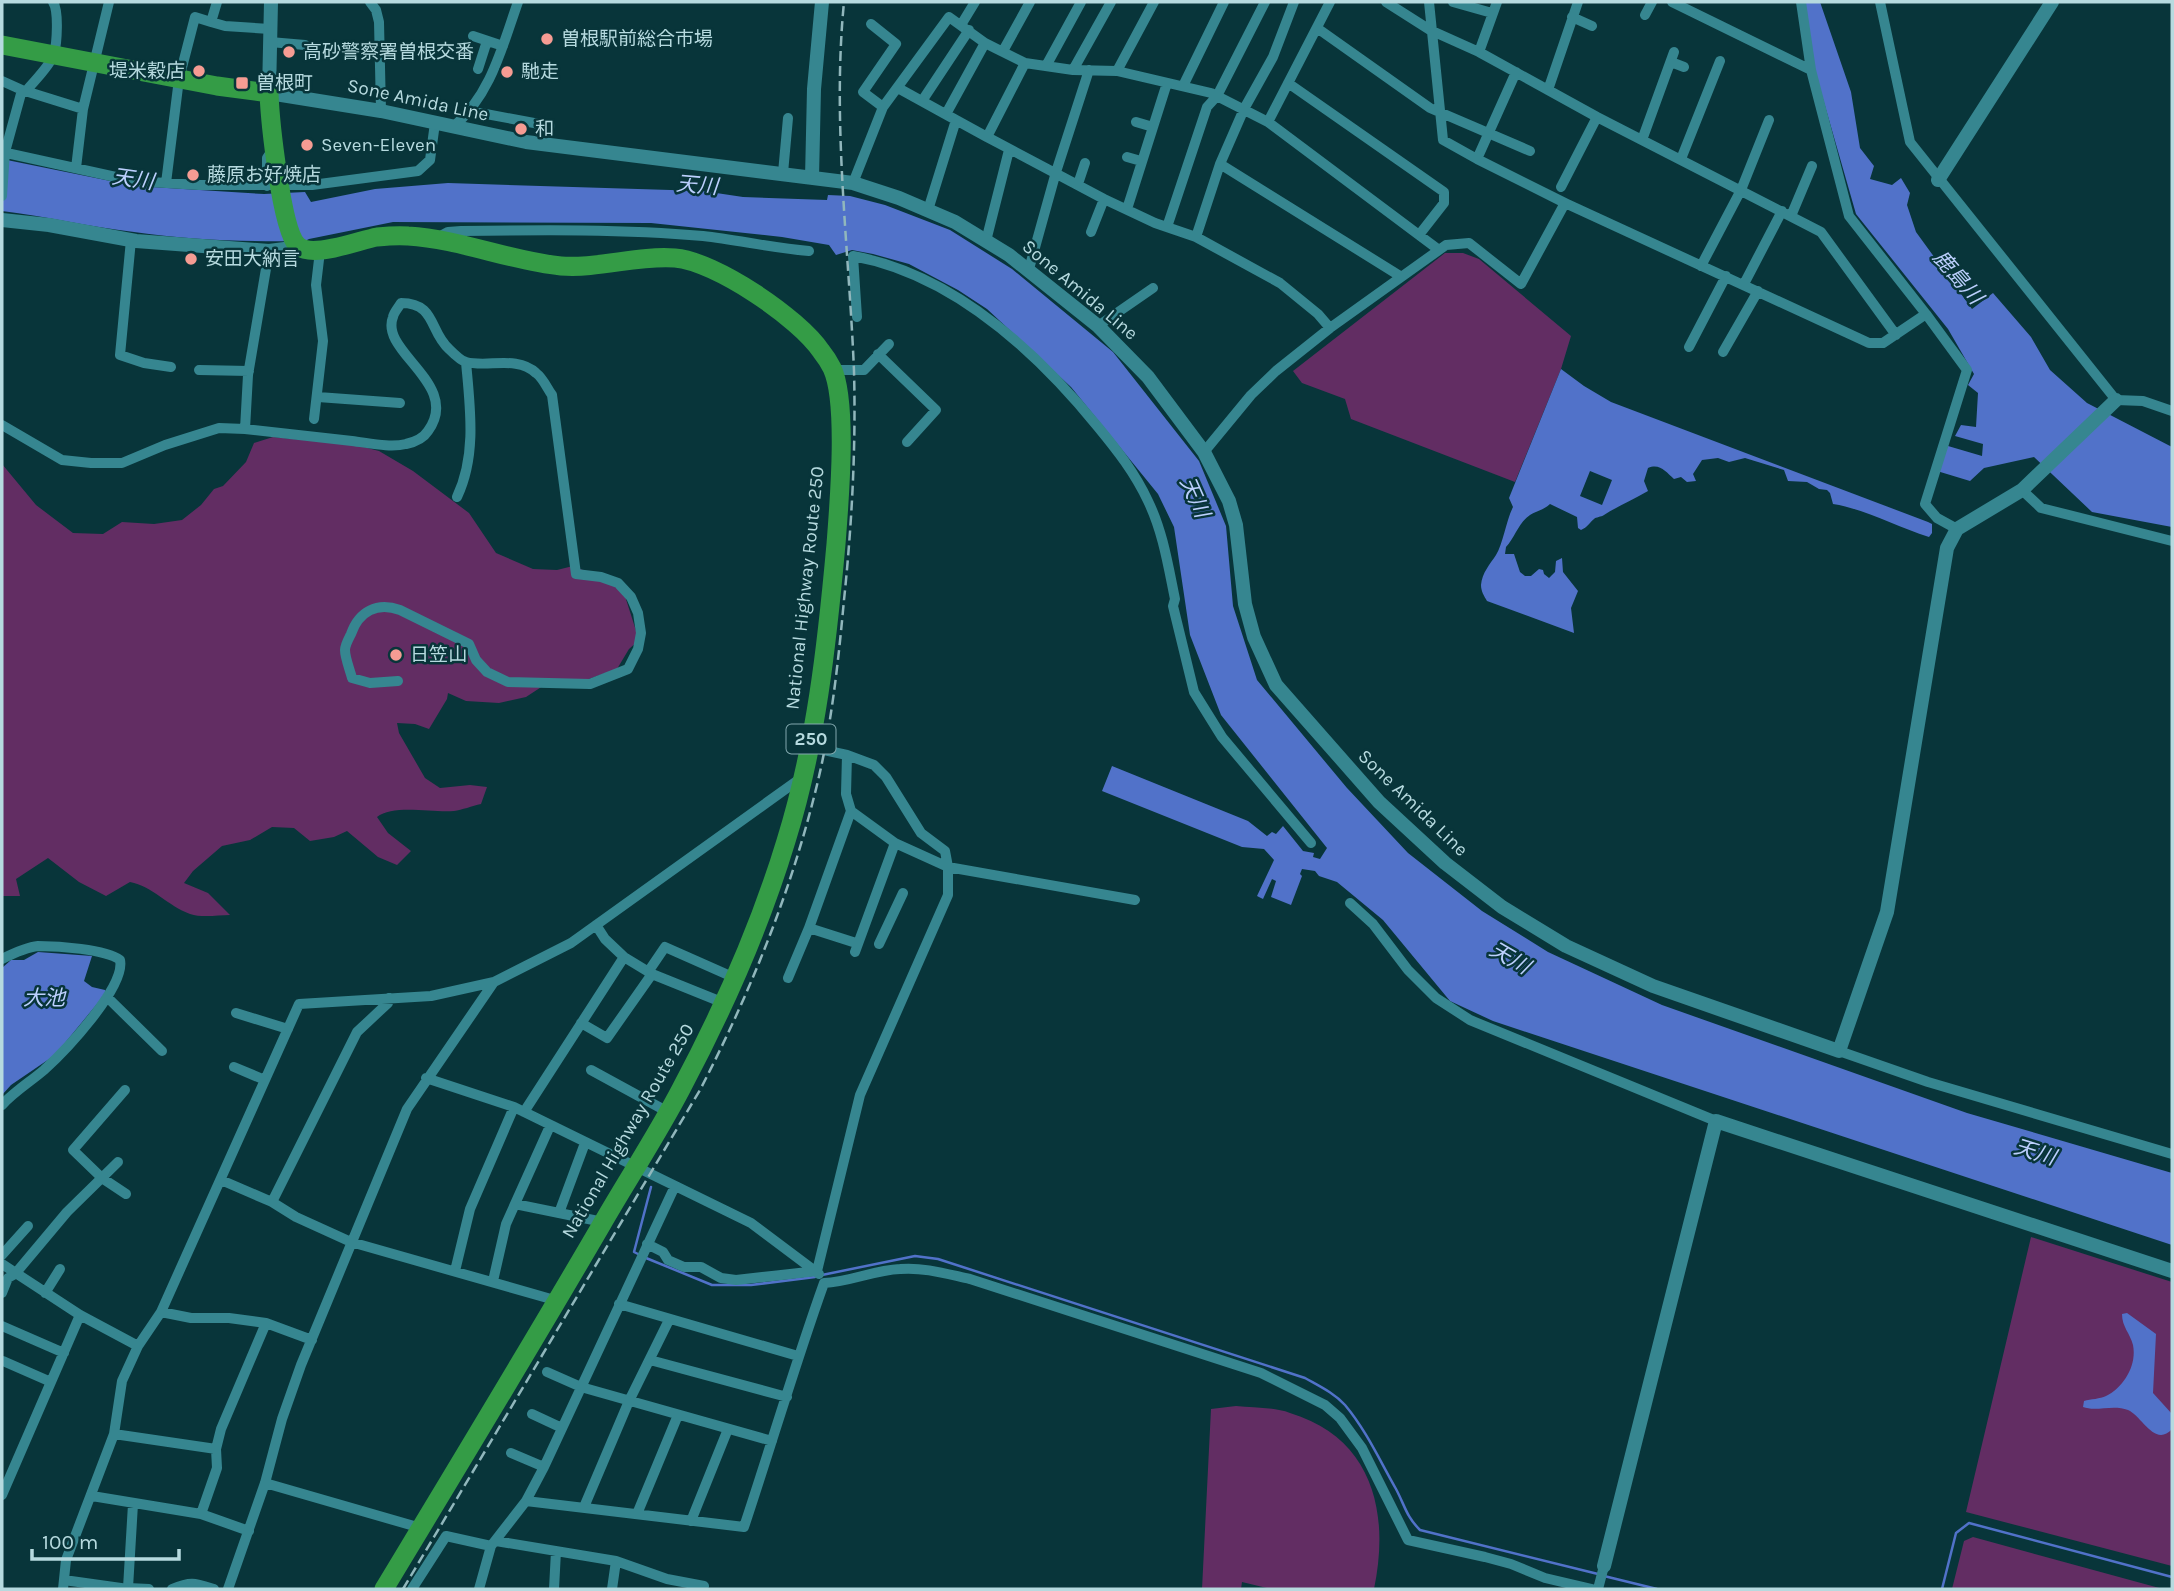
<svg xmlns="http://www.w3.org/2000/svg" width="2174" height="1591" viewBox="0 0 2174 1591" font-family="Karla,'Noto Sans JP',sans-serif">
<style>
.green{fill:#622d63}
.water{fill:#5172c9;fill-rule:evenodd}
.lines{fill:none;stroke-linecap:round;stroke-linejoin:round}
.stream{stroke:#5172c9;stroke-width:2.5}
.street{stroke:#368690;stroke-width:10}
.secondary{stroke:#368690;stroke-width:14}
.highway{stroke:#349c46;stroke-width:19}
.rail{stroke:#91b7bc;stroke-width:2.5;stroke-dasharray:10 5;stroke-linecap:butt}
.poi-dot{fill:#f59c93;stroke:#08353a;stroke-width:2.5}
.labels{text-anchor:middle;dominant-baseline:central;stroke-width:5;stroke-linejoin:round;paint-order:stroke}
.shield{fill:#08353a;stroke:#82a8ae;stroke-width:2}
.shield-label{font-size:18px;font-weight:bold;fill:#b6dadf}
.poi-label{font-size:19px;fill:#b6dadf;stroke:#08353a;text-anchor:start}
.street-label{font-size:19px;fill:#b6dadf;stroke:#08353a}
.water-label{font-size:21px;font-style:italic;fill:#bcd0fe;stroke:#08353a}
</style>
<rect width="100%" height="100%" fill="#08353a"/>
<path class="green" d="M1445,253H1463L1479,259L1571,336L1561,369L1515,482L1351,419L1345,399L1302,383L1293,371Z
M273,437L356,445L379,451L413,471L469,513L496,553L533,569L557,570L573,566L613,582L624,593L639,640L629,649L617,669L586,680H552L526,697L499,703L466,701L448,693L447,699L429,729L415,724L397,723L399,733L425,778L440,788L470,785L487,787L481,804C472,806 462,810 454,811C433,813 393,804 377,817L388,833L411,851L397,865L378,857L347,831L334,837L310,841L294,828L272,827L250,840L222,846L193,871L184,883L208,893L230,915C218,915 202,918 190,914C168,906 152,886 130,882L106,896L79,882L48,858L16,879L20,896H2V464L36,505L73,533L103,534L122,522L154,524L182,520L201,505L214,489L223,486L246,462L254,443Z
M2031,1237L2172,1282V1566L1966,1512Z
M1236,1406C1254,1408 1274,1407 1290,1413C1373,1438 1390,1513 1374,1589H1271L1242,1582L1241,1589H1202L1211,1409Z
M1973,1537L2163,1589H1952L1964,1541Z"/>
<path class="water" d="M1805,2H1820L1851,92L1860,148L1874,166L1870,179L1892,185L1901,178L1910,193L1907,205L1916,232L1972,309L1993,293L2031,337L2050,370L2087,403L2172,447V527L2092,512L2034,457L1984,468L1970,481L1937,471L1948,446L1982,456L1983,444L1955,436L1961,425L1976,427L1978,393L1968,385L1974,374L1948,329L1856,214L1815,71Z
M2,159L135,186L264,194L305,192L311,202L375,189L448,183L703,191L743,197L827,200L828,195L850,196L885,205L950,230L1012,269L1113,352L1199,461L1226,526L1233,606L1257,680L1347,788L1408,853L1482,911L1548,952L1662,1005L1967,1113L2172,1173V1245L1493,1021L1450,1001L1383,920L1337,882L1319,876L1315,871L1302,869L1300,874L1302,876L1291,905L1271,897L1276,881L1272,879L1263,899L1257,896L1274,860L1264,849L1242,847L1102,791L1112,766L1248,821L1267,836L1272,832L1276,834L1283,826L1303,851L1314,853L1313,857L1320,859L1327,848L1221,715L1190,635L1174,527L1158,494L1071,387L987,309L958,290L909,264L873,254L852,250L836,255L829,245L782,237L651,223L393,222L309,239L305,241C248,242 190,240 134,232C89,227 46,216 2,211Z
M1561,369L1584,386L1611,402L1928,522L1932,524V533L1929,537C1897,527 1865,509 1833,504L1830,493L1827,490L1819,489L1807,482L1788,481L1784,470L1745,458L1729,462L1718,458L1702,460L1693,474L1696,481L1687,482L1681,477L1674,479C1666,472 1660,463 1648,468L1644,481L1648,491C1633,500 1618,506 1604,515C1601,517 1596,517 1594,519C1588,524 1588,527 1581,530L1578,528L1577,517L1550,504C1542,511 1538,510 1530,515C1519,522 1515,537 1506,547L1505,554H1514L1520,572L1525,576H1531L1539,569L1543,570L1544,574L1549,578L1555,572L1556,561L1562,558L1563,572L1578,591L1571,608L1574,633L1487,601C1484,596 1481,591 1481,585C1482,573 1490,564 1496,555C1503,544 1506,521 1513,507L1509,498ZM1590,471L1612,480L1602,505L1580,496Z
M38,952L92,956L84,981L92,987L105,990L106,993L55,1055L11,1085L2,1095V968L11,960H24Z
M2127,1313L2156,1334L2153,1393L2172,1414V1429C2155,1448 2142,1416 2128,1410C2113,1404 2096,1412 2083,1407L2084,1401C2091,1399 2100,1399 2106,1396C2124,1387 2137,1365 2133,1345C2130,1333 2122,1327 2122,1314Z"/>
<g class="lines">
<path class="stream" d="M640,1255L634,1252L651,1187
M646,1258L712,1285H751L815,1277
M822,1275L915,1256L938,1259L1305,1378C1319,1386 1334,1393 1345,1405C1366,1430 1380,1461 1396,1489C1405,1506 1406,1516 1420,1530L1598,1574
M1604,1576L1657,1589
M1942,1589L1956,1533L1969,1523L2172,1577"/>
<path class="street" d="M370,2L376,10L379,22L381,111
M1386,2L1430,30L1479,52L1597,117L1821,232L1896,335
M1429,2L1443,140L1477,159L1565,203L1869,343H1883L1926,314L1967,370L1925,504L1937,518L1957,529
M1453,2L1492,13
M1672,2L1811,70
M1801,2L1811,70L1849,216L1926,314
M1880,2L1910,142L2116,400L2143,401L2172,411
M1645,15L1652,2
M1572,17L1592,26
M211,22L225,26L270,29
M871,24L896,44L863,92L883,107
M961,25L975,2
M1317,28L1430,108L1530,151
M473,36L503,46
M270,42L305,45
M1003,51L1030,2
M1479,52L1497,2
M1671,62L1684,67
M1025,63L987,137L1104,199L1155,223L1196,237L1280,283L1318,314L1330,328
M1046,66L1081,2
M478,69L487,41
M1073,70L1111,2
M1117,71L1154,2
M2,81L22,90L83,109
M1288,83L1444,192V203L1419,235
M1183,86L1224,2
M898,88L956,120L928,210
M1548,90L1578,2
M26,91C35,80 50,66 54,54C57,43 59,11 53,2
M922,101L969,30
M470,111L550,126
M946,114L985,43
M956,120L987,137
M1136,122L1153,127
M1268,122L1439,250
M453,127C491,95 502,47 518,2
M1642,140L1674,52
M2,152L134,181L199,185H312L418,171L430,160L435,123
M1127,157L1141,161
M1477,159L1516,72
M1681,159L1720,61
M1220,164L1400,276
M76,168L83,109L109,2
M783,173L788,118
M166,183L179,79L195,17L211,22L217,2
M853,183L883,107L949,17L985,43L1025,63L1073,70L1117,71L1211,93L1268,122L1330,2
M1078,184L1085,163
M267,186V158L271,152
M1561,187L1597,117
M2,196L5,152L22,90
M1127,209L1167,83
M1791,216L1812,166
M1167,227L1207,107L1217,96L1265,2
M1091,232L1104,199
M1196,237L1220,164L1244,109L1273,57L1294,2
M437,238L448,232L461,231C541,230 623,229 703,236C738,240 773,248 809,251
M131,240L120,355L144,363L171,367
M986,241L1009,150
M269,251L248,375L245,429C281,433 317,437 352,441C369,443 390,448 406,444C415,442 423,439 428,431C462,384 379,352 393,317C394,312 399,307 401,303C436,303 429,331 449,349C453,353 461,361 466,362C487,368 517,355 536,373C543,378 547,388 552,395L576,574L601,577L618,583L631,597L638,613L641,633L638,649L628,669L590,684L508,682L487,672L476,660L469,644L400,610C377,602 359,611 351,634C349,638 345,645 345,650C345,658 350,670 352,678L370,683L398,681
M1701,266L1741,190L1769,120
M1029,269L1056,172L1089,70
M1744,284L1782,211
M857,317L853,256C953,274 1036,351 1098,427C1117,450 1135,473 1148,501C1163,532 1168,565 1175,599L1173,606L1194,692L1222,737L1311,843
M1098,326L1153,288
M1689,347L1726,276
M1723,352L1758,291
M878,354L936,410L907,442
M199,370L249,371
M833,370H864L889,344
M318,397L400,403
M314,419L323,341L316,285L320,251
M2,425L62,460L91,463H122L165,445L219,428L245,429
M1204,452L1251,395L1276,371L1330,328L1446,245L1469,243L1521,284L1565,203
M2022,490L2041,508L2172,541
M457,497C477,455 470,407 466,362
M810,747L847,755L874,765L886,777L921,833L945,851L948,867L1135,900
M1350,903L1373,924L1408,970L1436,998L1470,1020L1716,1121
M809,928L856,943
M879,944L903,893
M855,952L895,843
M624,957L652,974L724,1003
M2,959C12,954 27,947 38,946C58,946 105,949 120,960C126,987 64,1052 44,1070C30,1082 15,1091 2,1105
M648,972L665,947L735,978
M788,978L809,928L851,811
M107,997L162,1051
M236,1013L288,1029
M581,1023L607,1038L652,974
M1839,1051L1928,1082L2172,1154
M234,1067L265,1080
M591,1070L668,1112
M426,1078L514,1107L751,1223L819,1274
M125,1090L73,1150L102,1178L126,1194
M524,1112L624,957L605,939L596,925
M221,1180L272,1202L296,1217L351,1242L558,1301
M272,1202L357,1032L388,1003L389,998
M515,1204L603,1222
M559,1213L585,1143
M647,1244L663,1252L668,1260L684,1267H701L721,1278L736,1280L817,1271
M2,1255L28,1226
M2,1264L80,1315L138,1346
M455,1271L470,1209L514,1107
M817,1271L860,1095L948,895V867L895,843L851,811L846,794L847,755
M493,1281L506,1224L550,1126
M824,1283C850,1282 874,1270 900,1269C924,1267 947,1274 970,1279L1261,1373L1325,1405L1340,1418L1362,1448L1408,1540L1485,1557L1511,1564L1545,1578L1592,1589
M2,1293L8,1278L15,1274L67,1212L118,1162
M45,1293L60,1269
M619,1304L798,1356
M161,1312L191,1318H229L266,1323L312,1340
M2,1326L64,1353
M650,1360L787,1397
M3,1361L51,1382
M547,1372L581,1387L772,1441
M532,1414L562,1428
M114,1434L216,1449L221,1429L266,1323
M511,1453L544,1467
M265,1483L421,1528
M2,1495L80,1315
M92,1496L201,1514L249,1531
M526,1501L744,1527C771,1446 795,1364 824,1283
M133,1504L128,1588L149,1589
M584,1507L629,1401L669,1320
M201,1514L217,1468L216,1449
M637,1514L678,1415
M691,1521L728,1429
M496,1541L616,1561L667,1579L704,1586
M64,1580L128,1589
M63,1589L66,1560L114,1434L122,1381L138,1346L161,1312L299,1004L431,996L494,982L571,943L801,778
M172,1589C191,1581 195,1583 214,1589
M228,1589L265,1483L282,1419L301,1365L407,1109L494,982
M412,1589L446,1536L491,1546
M479,1589L491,1546L526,1501L544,1467L675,1186
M554,1589L556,1551
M612,1589L616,1561
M1598,1589L1604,1566"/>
<path class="secondary" d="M271,2L269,93L381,111L526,142L853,183L899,198L955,222L1009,255L1098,326L1148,377L1204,452L1229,501L1236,525L1245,604L1254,637L1276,685L1379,802L1445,863L1502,907L1566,946L1653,986L1839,1051L1887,912L1947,548L1957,529L2022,490L2116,400
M812,178L814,89L822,2
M1938,180L2052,2
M2,220L49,225L136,241L269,251L300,247
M1604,1566L1716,1121L2172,1271"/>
<path class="highway" d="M2,45L217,86L269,93C270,119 281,228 297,245C311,260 359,240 377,237C387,236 398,235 408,236C460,239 510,261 561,266C600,269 637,255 675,258C715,261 799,318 821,351C825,356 829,362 832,368C848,402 839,505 836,544C827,644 816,745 786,841C760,927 723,1010 681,1089C657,1135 628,1179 602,1224C531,1346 457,1468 384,1589"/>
<path class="rail" d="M403,1589L700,1090C749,995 789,897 815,793C831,730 838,665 844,600C852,523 856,447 854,371C849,248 832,124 844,2"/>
</g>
<g class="poi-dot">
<circle cx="547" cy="39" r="7"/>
<circle cx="289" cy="52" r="7"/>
<circle cx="199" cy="71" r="7"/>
<circle cx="507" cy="72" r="7"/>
<rect x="235" y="76" width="14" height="14" rx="3.5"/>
<circle cx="521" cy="129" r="7"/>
<circle cx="307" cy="145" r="7"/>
<circle cx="193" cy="175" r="7"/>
<circle cx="191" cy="259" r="7"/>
<circle cx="396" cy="655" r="7"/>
</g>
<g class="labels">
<rect class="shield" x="786.5" y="724.5" width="49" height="29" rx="5"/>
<g class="shield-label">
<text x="811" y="739">250</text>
</g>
<g class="poi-label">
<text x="561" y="39">曽根駅前総合市場</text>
<text x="303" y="52">高砂警察署曽根交番</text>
<text x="185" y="71" text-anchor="end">堤米穀店</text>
<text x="521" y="72">馳走</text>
<text x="256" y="83">曽根町</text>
<text x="535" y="129">和</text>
<text x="321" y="145">Seven-Eleven</text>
<text x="207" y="175">藤原お好焼店</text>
<text x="205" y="259">安田大納言</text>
<text x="410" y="655">日笠山</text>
</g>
<g class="street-label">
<text transform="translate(418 100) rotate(12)">Sone Amida Line</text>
<text transform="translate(1080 290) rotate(40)">Sone Amida Line</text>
<text transform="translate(805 588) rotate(-84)">National Highway Route 250</text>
<text transform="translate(1413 803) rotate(44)">Sone Amida Line</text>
<text transform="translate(628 1131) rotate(-60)">National Highway Route 250</text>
</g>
<g class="water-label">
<text transform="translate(133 179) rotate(8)">天川</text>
<text transform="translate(697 185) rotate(5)">天川</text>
<text transform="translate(1958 277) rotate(49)">鹿島川</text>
<text transform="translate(1195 497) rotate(66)">天川</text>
<text transform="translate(1510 958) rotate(30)">天川</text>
<text x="44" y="998">大池</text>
<text transform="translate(2035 1152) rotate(17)">天川</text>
</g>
</g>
<rect width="2174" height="1591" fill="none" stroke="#b6dadf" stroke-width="7"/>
<path d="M32 1549v10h147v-10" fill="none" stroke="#b6dadf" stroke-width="3.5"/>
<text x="42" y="1549" font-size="21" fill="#b6dadf" stroke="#08353a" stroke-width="5" paint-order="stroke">100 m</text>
</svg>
